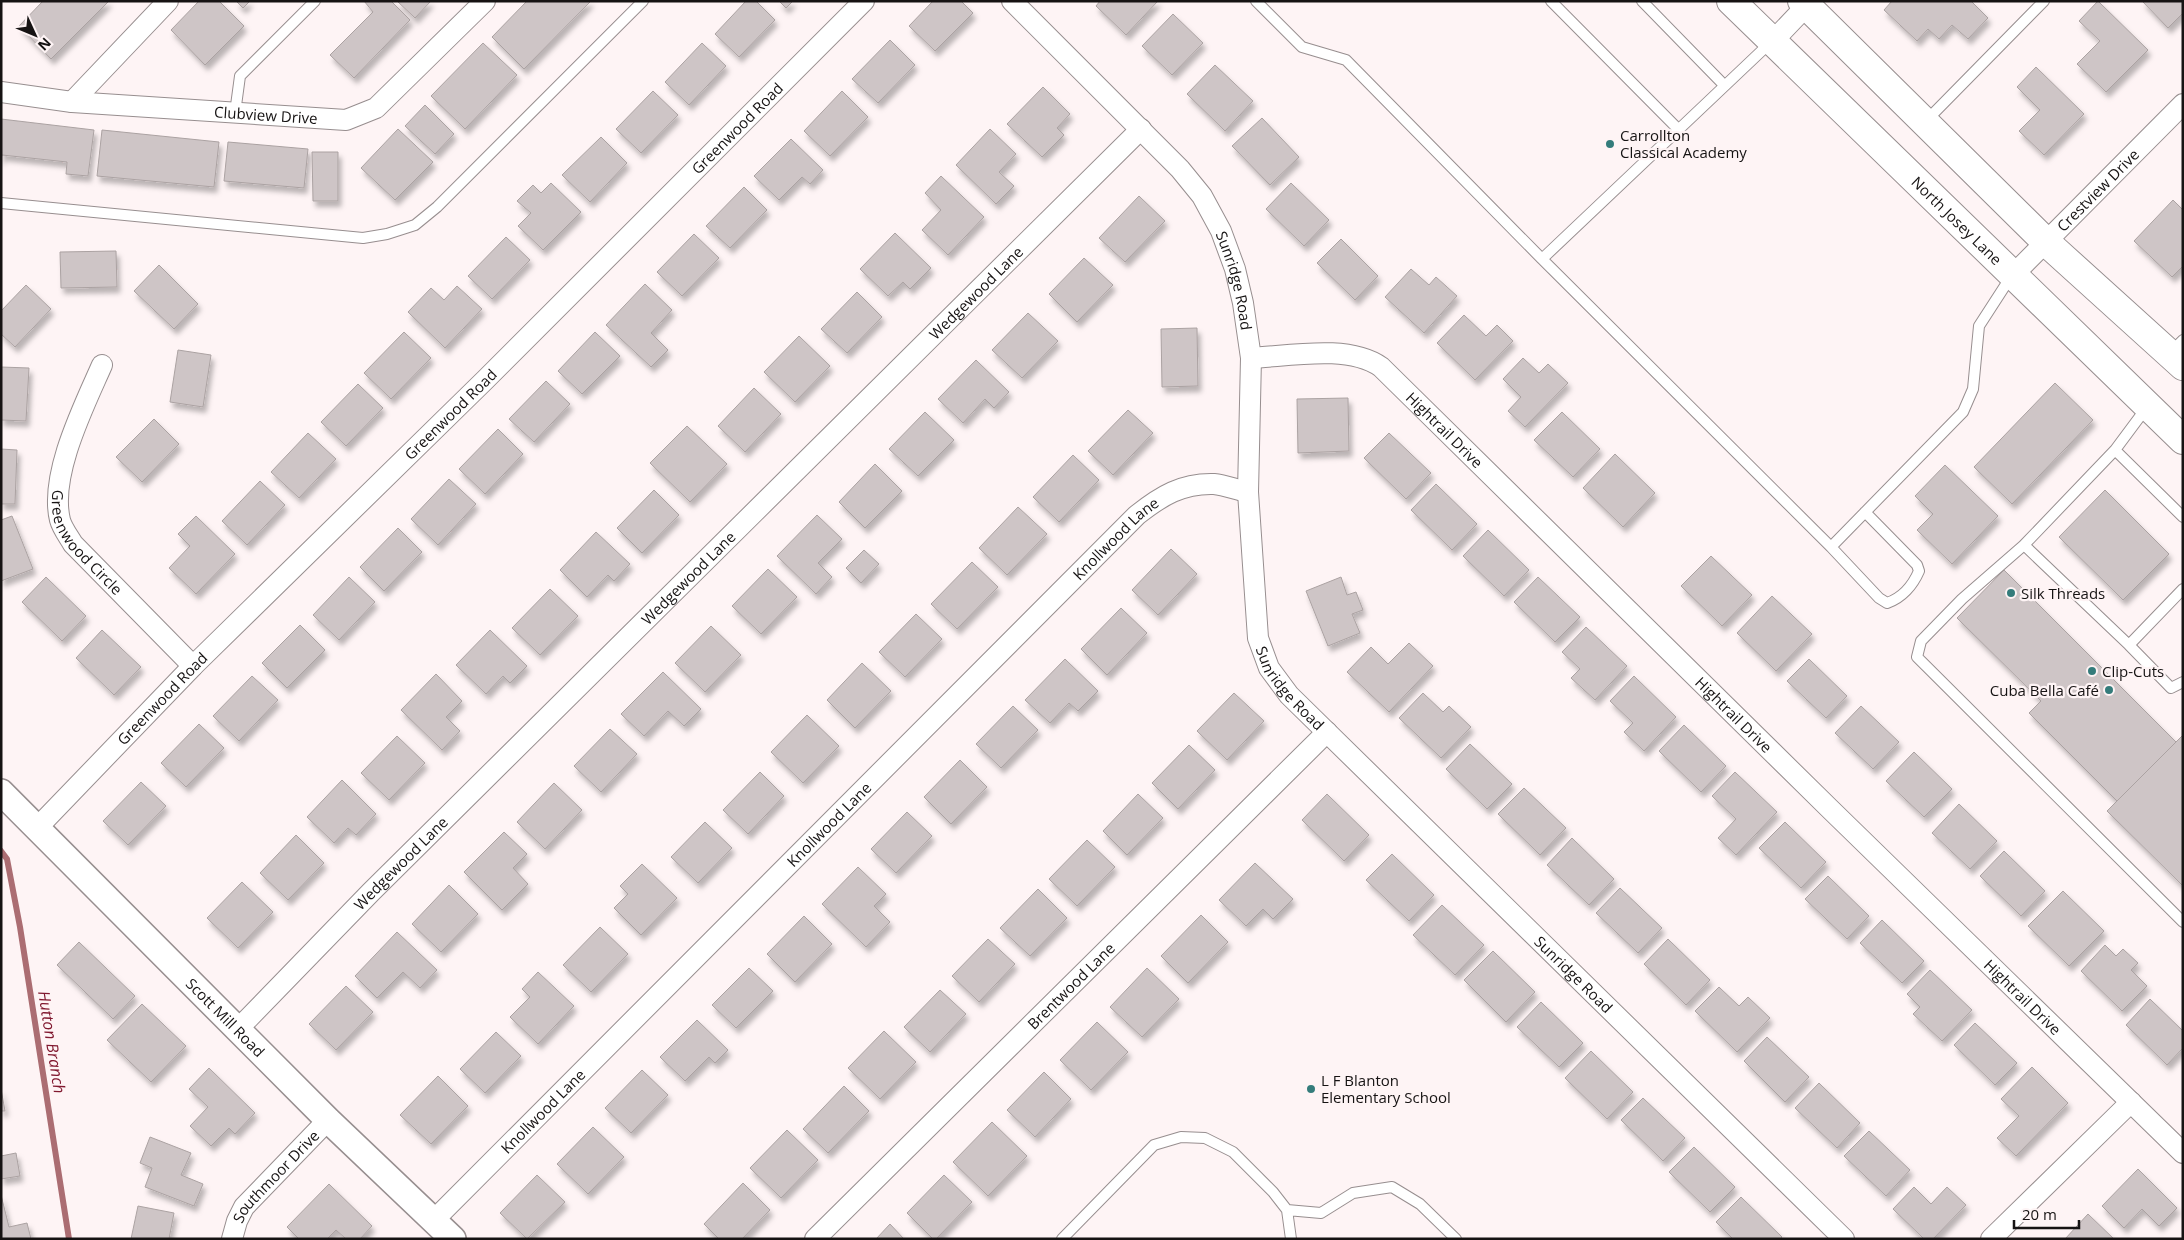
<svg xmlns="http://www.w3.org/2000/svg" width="2184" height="1240" viewBox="0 0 2184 1240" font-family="'Open Sans',sans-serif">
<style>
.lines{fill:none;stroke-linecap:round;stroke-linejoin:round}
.stream{stroke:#ab6d72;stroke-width:6}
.building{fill:#cec5c6;stroke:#aba2a2;filter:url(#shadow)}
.service-casing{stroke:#978e8f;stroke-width:12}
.minor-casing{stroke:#978e8f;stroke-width:22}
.tertiary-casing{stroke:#978e8f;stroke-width:28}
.secondary-casing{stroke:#978e8f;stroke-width:30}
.service{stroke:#fff;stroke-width:10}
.minor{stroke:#fff;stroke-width:20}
.tertiary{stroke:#fff;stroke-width:25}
.secondary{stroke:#fff;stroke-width:28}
.poi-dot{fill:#347c7b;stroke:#fef4f5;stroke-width:2}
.labels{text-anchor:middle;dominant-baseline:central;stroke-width:4.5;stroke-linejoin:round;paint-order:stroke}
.street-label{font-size:15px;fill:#161313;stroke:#fef4f5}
.poi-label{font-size:15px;fill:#161313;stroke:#fef4f5;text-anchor:start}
.water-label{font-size:16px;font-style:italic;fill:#80182f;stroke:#fef4f5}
</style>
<defs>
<filter id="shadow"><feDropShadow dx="3" dy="5.5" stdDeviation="2.5" flood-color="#0004"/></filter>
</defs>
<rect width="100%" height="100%" fill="#fef4f5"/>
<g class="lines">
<path class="stream" d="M1,851L7,859L20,927L69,1239"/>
</g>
<path class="building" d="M43,1H109L51,59L19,26Z
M199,1H219L244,26L205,65L171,30Z
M236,1H250L243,8Z
M364,1H391L410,20L354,78L330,55L373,12Z
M397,1H431L415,18Z
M527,1H591L524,69L492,37Z
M746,1H756L775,20L739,57L715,34Z
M779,1H793L786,8Z
M933,1H961L973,13L935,51L909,26Z
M1100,1H1158L1126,35L1096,6Z
M1892,1H1971L1988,18L1968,39L1952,25L1939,39L1928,29L1917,41L1884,10Z
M2098,1L2148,50L2106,92L2077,64L2100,41L2079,21Z
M2142,1H2183V13L2168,28Z
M1173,14L1203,43L1172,75L1142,46Z
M890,40L915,65L878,103L852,79Z
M483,43L517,75L465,129L431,96Z
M702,43L726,66L689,105L665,82Z
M1215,65L1253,101L1225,131L1187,94Z
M2036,67L2084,114L2044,155L2019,131L2040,110L2017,87Z
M1043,87L1070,114L1057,128L1064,135L1042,157L1007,124Z
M653,91L678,115L641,153L616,129Z
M842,91L868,117L830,156L804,131Z
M425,105L454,134L435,154L405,126Z
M1262,118L1299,157L1270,185L1232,146Z
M1,119L94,130L88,176L66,174L67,162L2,155L1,160Z
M398,129L433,162L395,200L361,168Z
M990,129L1016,154L999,172L1014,186L996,204L956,165Z
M102,130L219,142L214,187L97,176Z
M601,137L627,163L590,202L562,175Z
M791,139L823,170L810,184L802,177L779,200L754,176Z
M228,142L308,149L304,188L224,181Z
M312,152H338V201H313Z
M941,176L984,217L948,255L922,230L941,210L925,193Z
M551,183L581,212L543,250L518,226L531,213L517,201L533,185L541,193Z
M1291,183L1329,220L1304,246L1266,209Z
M744,187L767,210L730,248L706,226Z
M1139,196L1165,221L1125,262L1099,238Z
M2173,200L2183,210V266L2172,277L2134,241Z
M895,233L931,268L910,289L903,282L888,296L860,269Z
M694,234L719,258L682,296L657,272Z
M506,237L530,260L492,299L468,276Z
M1341,239L1378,276L1355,300L1317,263Z
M116,251L117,287L61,288L60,252Z
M1084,258L1113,285L1077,322L1049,294Z
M159,265L198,304L174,329L134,291Z
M1411,269L1429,285L1436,277L1457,296L1424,333L1385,297Z
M645,284L672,310L651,333L668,350L651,367L606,325Z
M26,285L51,309L15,347L1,334V311Z
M457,286L482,309L445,348L408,312L431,288L444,300Z
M857,292L882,317L847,353L821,329Z
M1028,313L1058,341L1022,378L992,350Z
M1464,315L1486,336L1497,325L1513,341L1475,380L1437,343Z
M1197,328L1198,386L1162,387L1161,329Z
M404,332L431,358L391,399L364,373Z
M595,332L620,356L582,394L558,371Z
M799,336L830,366L795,402L764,372Z
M178,350L211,355L203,407L170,402Z
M1523,358L1539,373L1548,364L1568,383L1525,427L1508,411L1521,397L1503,379Z
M976,360L1009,392L994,408L985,399L963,423L938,399Z
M1,367L29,368L26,421L1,420Z
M546,381L570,404L534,442L509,419Z
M2055,383L2093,420L2012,504L1974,467Z
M358,384L383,408L346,446L321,422Z
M754,388L781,414L745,452L718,426Z
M1348,398L1349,451L1298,453L1297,399Z
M1128,410L1153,433L1113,475L1088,451Z
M925,412L954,440L918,476L889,449Z
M1562,412L1600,449L1573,477L1534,440Z
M154,419L179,444L142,482L116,457Z
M687,426L727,464L690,502L650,463Z
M498,429L523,454L485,494L459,469Z
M308,433L336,459L299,498L271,472Z
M1389,433L1431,473L1406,499L1364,458Z
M1,449L17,450L15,504H1Z
M1615,454L1655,493L1623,527L1583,488Z
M1073,455L1099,480L1059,522L1033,497Z
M875,464L902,491L865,528L839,502Z
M1945,465L1998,516L1952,564L1917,530L1933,514L1915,496Z
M449,479L476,504L438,545L411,519Z
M260,481L285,505L247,545L222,521Z
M1436,484L1477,524L1452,550L1411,510Z
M654,490L679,515L642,553L617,528Z
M2105,490L2169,554L2123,600L2059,537Z
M1018,507L1047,534L1007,575L979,548Z
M817,515L842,539L818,563L832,577L816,594L777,556Z
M12,516L33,569L1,581V520Z
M196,516L235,554L196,594L169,568L190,546L178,534Z
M398,528L422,552L384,591L360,567Z
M1488,530L1529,570L1504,596L1463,556Z
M596,532L630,564L614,581L608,575L587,597L560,570Z
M1171,549L1197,574L1158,615L1132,590Z
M864,550L879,564L861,583L846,568Z
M1711,556L1752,595L1722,626L1681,586Z
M972,562L998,587L957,629L931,604Z
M768,569L797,597L761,634L732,606Z
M2004,570L2176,742L2117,801L2029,713L2041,701L1957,618Z
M46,577L86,616L62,641L22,602Z
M349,577L375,602L339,640L313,615Z
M1341,577L1347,595L1356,592L1363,610L1352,614L1360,633L1328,646L1306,591Z
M1538,577L1580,617L1555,642L1514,602Z
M550,589L578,616L540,655L512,628Z
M1772,596L1812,634L1776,671L1737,633Z
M1121,608L1147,633L1107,675L1081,649Z
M916,614L942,639L905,677L879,652Z
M300,625L325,650L287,688L262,663Z
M711,626L741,655L705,692L675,663Z
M1586,627L1627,666L1595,700L1571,678L1580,669L1562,652Z
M102,630L141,667L114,695L76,658Z
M490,630L527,666L510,683L503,676L486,694L456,665Z
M1409,643L1433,666L1389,712L1347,672L1371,647L1388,664Z
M1065,659L1098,691L1078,711L1069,703L1050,723L1025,700Z
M1809,659L1847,696L1826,718L1787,681Z
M862,663L891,691L855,728L827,700Z
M663,672L701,709L684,726L668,711L644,736L621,714Z
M436,674L462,701L446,717L460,731L442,750L401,710Z
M252,676L278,700L239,741L213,716Z
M1634,676L1676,717L1644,751L1624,732L1633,723L1610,701Z
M1234,693L1264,721L1227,760L1197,731Z
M1423,693L1443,712L1449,706L1471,727L1441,758L1399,718Z
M1013,706L1038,730L1001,768L976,744Z
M1861,706L1899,742L1873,769L1835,733Z
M807,715L839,746L803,783L771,752Z
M199,724L224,748L186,787L161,763Z
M1684,725L1726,766L1701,792L1659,751Z
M610,729L637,754L601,792L574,766Z
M2183,735V886L2107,811Z
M397,736L425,763L389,800L361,773Z
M1470,744L1512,784L1487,809L1446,769Z
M1189,745L1215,770L1178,809L1152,783Z
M1914,752L1952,789L1924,817L1886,781Z
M960,760L987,787L951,824L924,797Z
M760,772L784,796L748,834L723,810Z
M1735,772L1777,812L1736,855L1718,838L1736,819L1712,796Z
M342,780L376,814L356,835L348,828L334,843L307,817Z
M141,782L166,806L128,845L103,821Z
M554,783L582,810L545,849L517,822Z
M1524,788L1566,828L1540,855L1498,814Z
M1138,794L1163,818L1127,855L1103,831Z
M1327,794L1369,835L1344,861L1302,820Z
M1959,804L1997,841L1970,869L1932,833Z
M907,812L932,836L896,873L871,849Z
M705,822L732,848L698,883L671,857Z
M1785,822L1826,862L1801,888L1759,848Z
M504,832L527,854L513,868L528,884L502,910L464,872Z
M296,835L324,863L288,900L260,873Z
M1572,838L1614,879L1589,905L1547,865Z
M1087,840L1115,867L1077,906L1049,879Z
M2004,851L2045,891L2021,916L1980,876Z
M1392,854L1434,895L1409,921L1366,880Z
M1255,863L1293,899L1273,919L1263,909L1246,926L1219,900Z
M642,864L677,898L641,935L614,908L628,894L620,886Z
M858,867L886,894L874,906L890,922L866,947L822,904Z
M1828,876L1869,916L1847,939L1805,899Z
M242,882L273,912L238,948L207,918Z
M449,885L478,914L441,952L412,924Z
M1620,888L1662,928L1638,953L1596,913Z
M1038,889L1067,918L1030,956L1000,928Z
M2063,891L2104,931L2069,966L2028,926Z
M1442,905L1484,945L1455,975L1413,935Z
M1201,915L1228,942L1188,983L1161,956Z
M804,916L832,944L795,982L767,954Z
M1882,920L1924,961L1902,983L1860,943Z
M600,927L628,954L591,992L563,965Z
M397,932L437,970L420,988L403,972L377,998L355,976Z
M988,939L1015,964L979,1002L952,976Z
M1668,939L1710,980L1686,1005L1644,964Z
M79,942L135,996L113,1019L57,965Z
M2105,945L2116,956L2123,949L2138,963L2131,970L2147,986L2122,1011L2081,971Z
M1493,951L1535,992L1506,1022L1464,980Z
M749,968L773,991L736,1028L712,1005Z
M1147,968L1179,999L1142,1037L1110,1007Z
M1930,970L1972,1010L1942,1041L1913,1014L1920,1007L1907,994Z
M538,972L574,1006L538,1044L510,1017L530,997L522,989Z
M346,986L373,1012L336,1050L309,1024Z
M1719,987L1739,1006L1748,997L1770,1018L1737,1052L1695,1011Z
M940,990L966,1014L930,1052L904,1027Z
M2150,999L2183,1031V1048L2167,1065L2126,1025Z
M1541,1002L1583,1043L1559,1067L1517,1027Z
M142,1004L186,1046L151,1082L107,1040Z
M697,1020L728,1050L715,1063L709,1057L685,1081L660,1057Z
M1097,1022L1128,1052L1091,1090L1060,1060Z
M1975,1023L2017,1063L1995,1085L1954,1045Z
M884,1031L916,1062L880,1099L848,1068Z
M496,1032L521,1056L485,1093L460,1069Z
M1767,1037L1809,1077L1785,1102L1744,1061Z
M1591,1051L1633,1092L1607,1119L1565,1078Z
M2032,1067L2068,1103L2016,1156L1997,1138L2019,1116L2001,1099Z
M209,1068L255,1113L235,1134L229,1128L211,1146L190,1126L208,1107L189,1089Z
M642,1070L668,1095L631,1133L605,1108Z
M1044,1072L1071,1099L1035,1137L1007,1110Z
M438,1076L468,1106L431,1144L400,1115Z
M1819,1083L1860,1123L1837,1148L1795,1108Z
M844,1086L869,1111L828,1153L803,1129Z
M1,1089L5,1111H1Z
M1643,1098L1685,1138L1663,1161L1621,1120Z
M992,1122L1027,1156L988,1196L953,1162Z
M593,1127L624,1157L588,1194L557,1164Z
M787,1130L818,1160L781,1198L750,1168Z
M1869,1131L1910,1170L1886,1196L1844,1156Z
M150,1137L191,1153L181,1175L203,1184L194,1206L145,1187L152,1168L140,1163Z
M1694,1147L1735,1187L1710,1212L1669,1172Z
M16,1153L20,1176L1,1179V1156Z
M2138,1169L2177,1208L2159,1226L2142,1209L2124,1228L2102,1206Z
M537,1175L565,1202L527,1239L500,1213Z
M944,1175L972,1202L936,1239H933L907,1213Z
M743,1183L770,1210L742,1239H719L704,1224Z
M329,1184L372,1226L360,1239H346L336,1230L327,1239H299L287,1227Z
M1914,1187L1931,1204L1947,1187L1966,1205L1933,1239H1924L1893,1209Z
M1,1195L9,1227L27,1223L31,1239H1Z
M1741,1197L1782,1237L1780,1239H1733L1716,1222Z
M138,1206L174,1213L169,1239H131Z
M2088,1214L2114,1239H2065Z
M890,1224L904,1239H876Z"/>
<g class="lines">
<defs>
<path id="service" d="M1256,1L1302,47L1346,60L1542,259
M1551,1L1679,130
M1642,1L1724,85
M1771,42L1542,259L1831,547L1963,412L1973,389L1979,326L2012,275
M235,113L240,76L315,1
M1925,122L2044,1
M1,203L363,238L387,234L415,225L437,207L643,1
M2169,354L2183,340
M2147,407L2115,450L2183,517
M2115,450L2024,545L2129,645
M2024,545L1962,599L1921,641L1917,657L2183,922
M1831,547L1879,598L1887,603C1902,598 1913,585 1919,571L1917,565L1865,512
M2183,589L2129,645L2171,688L2183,682
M1287,1210L1321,1213L1353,1193L1392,1187L1420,1204L1456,1239
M1062,1239L1154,1145L1181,1137L1205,1138L1233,1152L1273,1192L1287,1210L1291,1239"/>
<g id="minor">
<path id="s1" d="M1012,1L1180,169L1202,196L1221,231L1235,269L1243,303L1251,358L1248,492L1258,638L1269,668L1289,695L1844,1239"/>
<path d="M1772,42L1811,1"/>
<path id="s2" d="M1,92L72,102L346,120L376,108L485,1"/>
<path d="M72,102L168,1"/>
<path id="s3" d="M2013,275L2183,104"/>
<path id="s4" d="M1251,358C1290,356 1348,344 1381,367L1829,808L2183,1153"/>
<path id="s5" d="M102,365C84,406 49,475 60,520C62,528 69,537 73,544L193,666"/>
<path id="s6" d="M37,828L193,666L485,380L864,1"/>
<path id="s7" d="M239,1028L371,892L1141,129"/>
<path id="s8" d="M434,1220L1137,515C1161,496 1182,483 1214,484C1225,485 1237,490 1248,492"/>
<path id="s9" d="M232,1239L237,1221L244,1207L328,1120"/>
<path id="s10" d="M815,1239L1327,732"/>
<path d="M1991,1239L2131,1102"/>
</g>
<g id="tertiary">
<path id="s11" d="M1,792L328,1120L453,1239"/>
</g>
<g id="secondary">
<path id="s12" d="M1731,1L2183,440"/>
<path d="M1802,1L2047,243L2183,366"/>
</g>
</defs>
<use href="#service" class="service-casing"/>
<use href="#minor" class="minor-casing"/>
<use href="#tertiary" class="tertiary-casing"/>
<use href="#secondary" class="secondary-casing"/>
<use href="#service" class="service"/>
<use href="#minor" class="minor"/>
<use href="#tertiary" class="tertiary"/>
<use href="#secondary" class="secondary"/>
</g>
<g class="poi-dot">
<circle cx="1610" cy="144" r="5"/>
<circle cx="2011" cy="593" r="5"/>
<circle cx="2092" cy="671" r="5"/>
<circle cx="2109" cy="690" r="5"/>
<circle cx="1311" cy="1089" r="5"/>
</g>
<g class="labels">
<g class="street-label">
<text stroke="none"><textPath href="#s2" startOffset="266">Clubview Drive</textPath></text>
<text stroke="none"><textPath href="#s6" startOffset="990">Greenwood Road</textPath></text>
<text stroke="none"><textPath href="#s3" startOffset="120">Crestview Drive</textPath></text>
<text stroke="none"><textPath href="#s12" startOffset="315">North Josey Lane</textPath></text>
<text stroke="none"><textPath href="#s1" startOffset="364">Sunridge Road</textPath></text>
<text stroke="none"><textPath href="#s7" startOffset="1041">Wedgewood Lane</textPath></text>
<text stroke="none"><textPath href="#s6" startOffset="585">Greenwood Road</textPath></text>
<text stroke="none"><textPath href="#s4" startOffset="222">Hightrail Drive</textPath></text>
<text stroke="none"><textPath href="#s8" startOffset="964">Knollwood Lane</textPath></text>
<text stroke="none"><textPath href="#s5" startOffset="195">Greenwood Circle</textPath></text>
<text stroke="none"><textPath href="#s7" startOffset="636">Wedgewood Lane</textPath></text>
<text stroke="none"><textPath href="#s1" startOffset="784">Sunridge Road</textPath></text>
<text stroke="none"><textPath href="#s6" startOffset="180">Greenwood Road</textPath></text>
<text stroke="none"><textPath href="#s4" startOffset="628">Hightrail Drive</textPath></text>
<text stroke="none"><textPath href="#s8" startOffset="559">Knollwood Lane</textPath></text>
<text stroke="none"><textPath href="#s7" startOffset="231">Wedgewood Lane</textPath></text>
<text stroke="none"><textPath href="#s1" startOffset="1188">Sunridge Road</textPath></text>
<text stroke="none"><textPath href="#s10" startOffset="360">Brentwood Lane</textPath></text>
<text stroke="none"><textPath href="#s4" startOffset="1032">Hightrail Drive</textPath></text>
<text stroke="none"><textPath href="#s11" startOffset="318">Scott Mill Road</textPath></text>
<text stroke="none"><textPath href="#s8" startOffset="154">Knollwood Lane</textPath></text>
<text stroke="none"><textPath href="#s9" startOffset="78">Southmoor Drive</textPath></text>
</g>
<g class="poi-label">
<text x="1620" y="135">Carrollton<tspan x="1620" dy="17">Classical Academy</tspan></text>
<text x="2021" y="593">Silk Threads</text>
<text x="2102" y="671">Clip-Cuts</text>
<text x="2099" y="690" text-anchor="end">Cuba Bella Café</text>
<text x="1321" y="1080">L F Blanton<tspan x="1321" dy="17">Elementary School</tspan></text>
</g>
<g class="water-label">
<text transform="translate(52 1042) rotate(81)">Hutton Branch</text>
</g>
</g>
<rect width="2184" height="1240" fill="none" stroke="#161313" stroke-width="5"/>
<g transform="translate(35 35) rotate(134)" stroke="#fef4f5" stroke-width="4" paint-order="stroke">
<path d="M0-4L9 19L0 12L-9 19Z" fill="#161313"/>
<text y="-8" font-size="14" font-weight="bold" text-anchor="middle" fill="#161313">N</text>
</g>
<path d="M2014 1220v8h65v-8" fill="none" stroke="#161313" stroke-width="2.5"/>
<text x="2022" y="1220" font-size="15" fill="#161313" stroke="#fef4f5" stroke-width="4" paint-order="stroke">20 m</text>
</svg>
